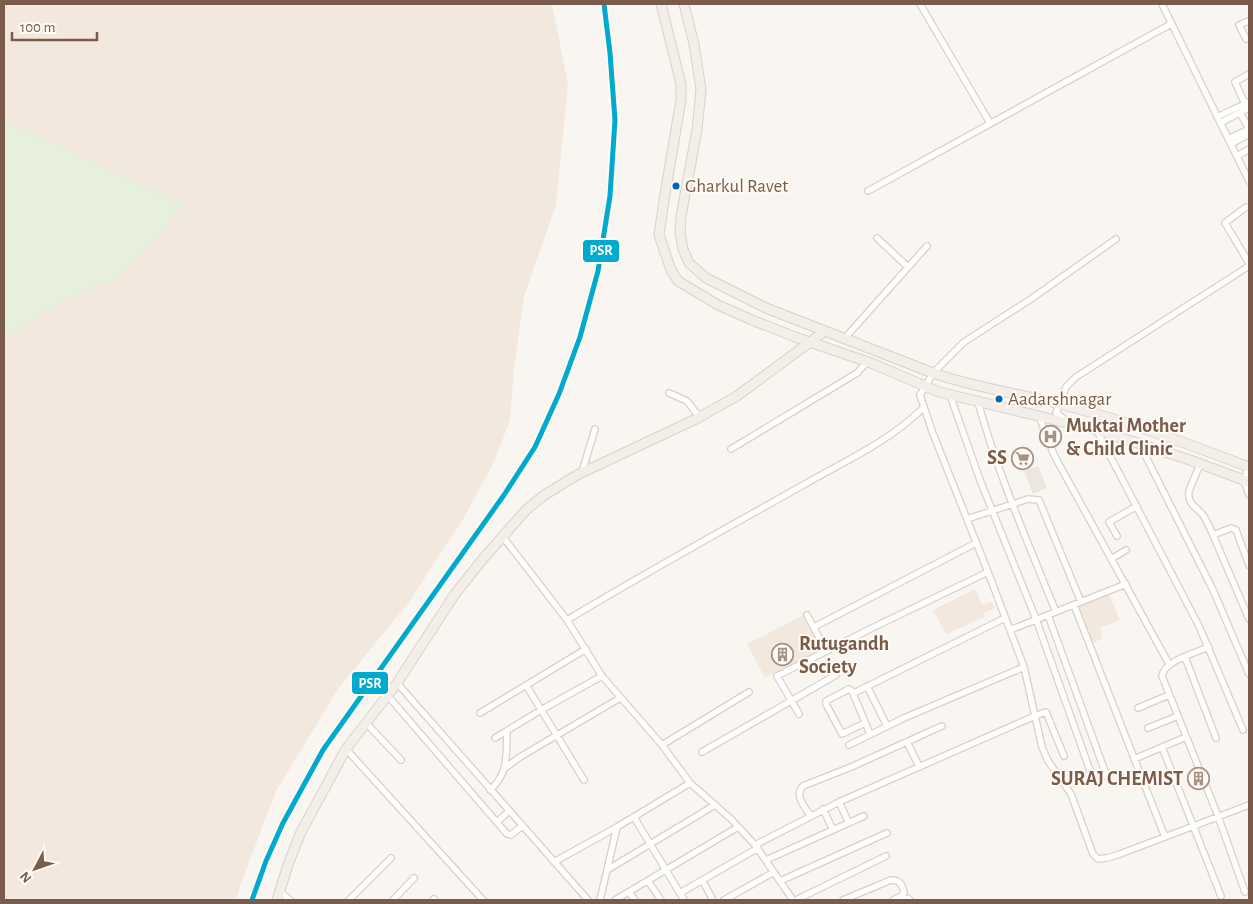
<svg xmlns="http://www.w3.org/2000/svg" width="1253" height="904" viewBox="0 0 1253 904" font-family="'Alegreya Sans',sans-serif">
<style>
.residential{fill:#f2e8de}
.industrial{fill:#ede5e0}
.green{fill:#e7f0db}
.lines{fill:none;stroke-linecap:round;stroke-linejoin:round}
.street-casing{stroke:#d7d1cb;stroke-width:8}
.primary-casing{stroke:#dad1cc;stroke-width:11}
.street{stroke:#fefefd;stroke-width:5.5}
.primary{stroke:#f3eee8;stroke-width:9}
.rail-1-casing{stroke:#fffaf3;stroke-width:9}
.rail-1{stroke:#00a9ce;stroke-width:5}
.bus-dot{fill:#0065bd;stroke:#fffaf3;stroke-width:2}
.labels{text-anchor:middle;dominant-baseline:central;stroke-width:4;stroke-linejoin:round;paint-order:stroke}
.bus-label{font-size:19px;fill:#7a5c4d;stroke:#fffaf3;text-anchor:start}
.poi-label{font-size:20px;font-weight:bold;fill:#7a5c4d;stroke:#fffaf3;text-anchor:start}
.line-badge{stroke:#fffaf3;stroke-width:2}
.badge-label{font-size:14px;text-anchor:middle;font-weight:bold;fill:#fff}
</style>
<rect width="100%" height="100%" fill="#f9f5f0"/>
<path class="residential" d="M4,4H552L568,85L556,205L524,296L514,368L510,420L494,462L463,519L409,602L338,689L276,791L240,886L236,900H4Z
M975,589L982,605L992,602L995,608L984,613L985,617L946,634L933,610Z
M1107,590L1120,620L1100,628L1103,639L1091,643L1077,603Z
M808,613L826,647L765,678L747,644Z"/>
<path class="industrial" d="M1038,466L1047,488L1033,494L1024,471Z"/>
<path class="green" d="M4,120L184,205L120,277L66,299L4,337Z"/>
<g class="lines">
<defs>
<path id="street" d="M920,4L990,123
M1162,4L1249,181
M1249,21L1239,25L1246,39L1249,38
M1245,104L1235,82L1249,74
M1240,113L1247,125
M1217,117L1249,102
M1220,123L1249,108
M1228,139L1249,129
M1231,144L1249,134
M1237,156L1249,149
M868,191L1171,24
M1249,207H1246L1225,223L1249,263
M877,238L908,267
M845,338L927,246
M669,393L687,401L700,418
M950,395L980,480L1036,619L1092,776
M978,402C998,474 1028,543 1056,612
M1039,416L1054,455L1169,664
M1067,421L1056,413L1066,387L1076,377L1249,266
M1097,431L1199,626L1243,730
M1139,443L1213,590L1249,674
M731,449L857,373L867,362
M1200,464L1189,491C1187,505 1198,508 1203,515C1207,521 1210,528 1213,535L1231,528L1236,530L1249,565
M1248,467L1244,480L1249,495
M582,472L595,429
M967,519L1028,499L1039,500L1081,602
M1213,535L1249,619
M1117,536L1109,522L1137,506
M503,537L567,620L602,676L662,745L690,783L731,819L755,845L793,900
M1111,559L1126,550
M1074,605L1165,837
M807,615L826,651
M1048,615L1107,777
M567,620C645,573 725,529 805,484C845,461 890,441 923,408
M814,627L976,543
M1010,630L1126,584
M1209,647C1195,653 1164,661 1162,676L1218,816L1245,892
M1185,657L1216,738
M397,683L588,900
M526,685L584,780
M867,686L887,726
M856,692L1005,618
M388,696L507,834L511,835L522,826
M1138,708L1169,695
M480,713L586,649
M799,714L777,676L872,628L988,572
M366,723L401,760
M865,723L842,734L826,704V701L849,689L852,691L870,734
M1148,728L1178,716
M495,738L541,710L602,676
M907,742L919,766
M662,745L749,692
M849,745L904,718L1024,667
M1162,747L1221,896
M346,749L483,900
M702,752L836,675
M1064,756L1046,712L1035,716L1042,747L1048,761L1071,794L1093,854L1098,859L1107,858L1120,854L1249,805
M1134,759L1186,737
M505,768L520,757L620,698
M490,790C509,773 506,755 507,731
M839,802L849,823
M823,809L833,830
M810,815C804,806 794,795 803,786L851,767L942,726
M634,817L684,900
M497,822L509,811
M755,845L839,802L1035,716L1024,667L988,572L932,431L920,395L933,373L964,342L1031,299L1116,239
M766,860L864,816
M554,862L617,827L690,783
M607,870L715,805
M702,880L713,900
M648,881L661,900
M780,881L887,833
M279,891L290,900
M629,892L635,900
M680,893L758,848
M349,900L391,858
M393,900L414,878
M433,900L434,899
M600,900L617,827
M615,900L738,827
M724,900L774,872
M796,900L886,856
M843,900L891,880C900,880 902,884 904,893L901,896L893,900
M903,900L908,898L910,900"/>
<path id="primary" d="M661,4L681,84V100L665,194L659,235L671,270L678,281L718,305L752,320L795,337L871,363L939,392L1097,430L1190,460L1249,482
M684,4L694,44L701,89L697,130L681,216L680,232L683,249L689,263L706,278L766,308L933,373C970,386 1009,392 1047,401C1117,417 1183,442 1249,467
M277,900L288,865L300,834L346,749L397,683L455,594L482,560L526,510L543,496L577,475L696,419L737,396L825,331"/>
</defs>
<use href="#street" class="street-casing"/>
<use href="#primary" class="primary-casing"/>
<use href="#street" class="street"/>
<use href="#primary" class="primary"/>
<defs>
<path id="rail-1" d="M252,900L266,861L283,823L323,750L504,495L535,447L559,394L580,337L598,271L610,196L615,120L610,53L604,4"/>
</defs>
<use href="#rail-1" class="rail-1-casing"/>
<use href="#rail-1" class="rail-1"/>
</g>
<defs>
<symbol id="hospital-ring" viewBox="-11 -11 22 22"><circle r="9.5" fill="#fffaf3" stroke="#a69286" stroke-width="1.5"/><path d="M-5-5h3v3.5h4V-5h3V5h-3V1.5h-4V5h-3Z" fill="#a69286"/></symbol>
<symbol id="supermarket-ring" viewBox="-11 -11 22 22"><circle r="9.5" fill="#fffaf3" stroke="#a69286" stroke-width="1.5"/><path d="M-6-5.5h2.5l.6 2H6L4.5 2H-2.5L-4.4-4H-6ZM-1.5 3.2a1.3 1.3 0 1 0 .1 0ZM3 3.2a1.3 1.3 0 1 0 .1 0Z" fill="#a69286"/></symbol>
<symbol id="building-ring" viewBox="-11 -11 22 22"><circle r="9.5" fill="#fffaf3" stroke="#a69286" stroke-width="1.5"/><path d="M-4-6H4V6H1V3H-1V6H-4ZM-2.5-4.3h1.7v1.8h-1.7ZM.8-4.3h1.7v1.8H.8ZM-2.5-1h1.7V.8h-1.7ZM.8-1h1.7V.8H.8Z" fill="#a69286"/></symbol>
</defs>
<g fill-rule="evenodd">
<use href="#hospital-ring" x="1038" y="424" width="25" height="25"/>
<use href="#supermarket-ring" x="1010" y="446" width="25" height="25"/>
<use href="#building-ring" x="770" y="642" width="25" height="25"/>
<use href="#building-ring" x="1186" y="766" width="25" height="25"/>
</g>
<g class="bus-dot">
<circle cx="676" cy="186" r="4.5"/>
<circle cx="999" cy="399" r="4.5"/>
</g>
<g class="labels">
<g class="bus-label">
<text x="685" y="186">Gharkul Ravet</text>
<text x="1008" y="399">Aadarshnagar</text>
</g>
<g class="poi-label">
<text x="1066" y="426">Muktai Mother<tspan x="1066" dy="23">&amp; Child Clinic</tspan></text>
<text x="1007" y="458" text-anchor="end">SS</text>
<text x="799" y="644">Rutugandh<tspan x="799" dy="23">Society</tspan></text>
<text x="1183" y="779" text-anchor="end">SURAJ CHEMIST</text>
</g>
</g>
<g class="line-badge">
<rect x="582" y="239" width="38" height="24" rx="5" fill="#00a9ce"/>
<rect x="351" y="671" width="38" height="24" rx="5" fill="#00a9ce"/>
</g>
<g class="badge-label">
<text x="601" y="255">PSR</text>
<text x="370" y="688">PSR</text>
</g>
<rect width="1253" height="904" fill="none" stroke="#7a5c4d" stroke-width="10"/>
<g transform="translate(35 869) rotate(229)" stroke="#fffaf3" stroke-width="4" paint-order="stroke">
<path d="M0-4L9 19L0 12L-9 19Z" fill="#7a5c4d"/>
<text y="-8" font-size="14" font-weight="bold" text-anchor="middle" fill="#7a5c4d">N</text>
</g>
<path d="M12 32v8h85v-8" fill="none" stroke="#7a5c4d" stroke-width="2.5"/>
<text x="20" y="32" font-size="15" fill="#7a5c4d" stroke="#fffaf3" stroke-width="4" paint-order="stroke">100 m</text>
</svg>
